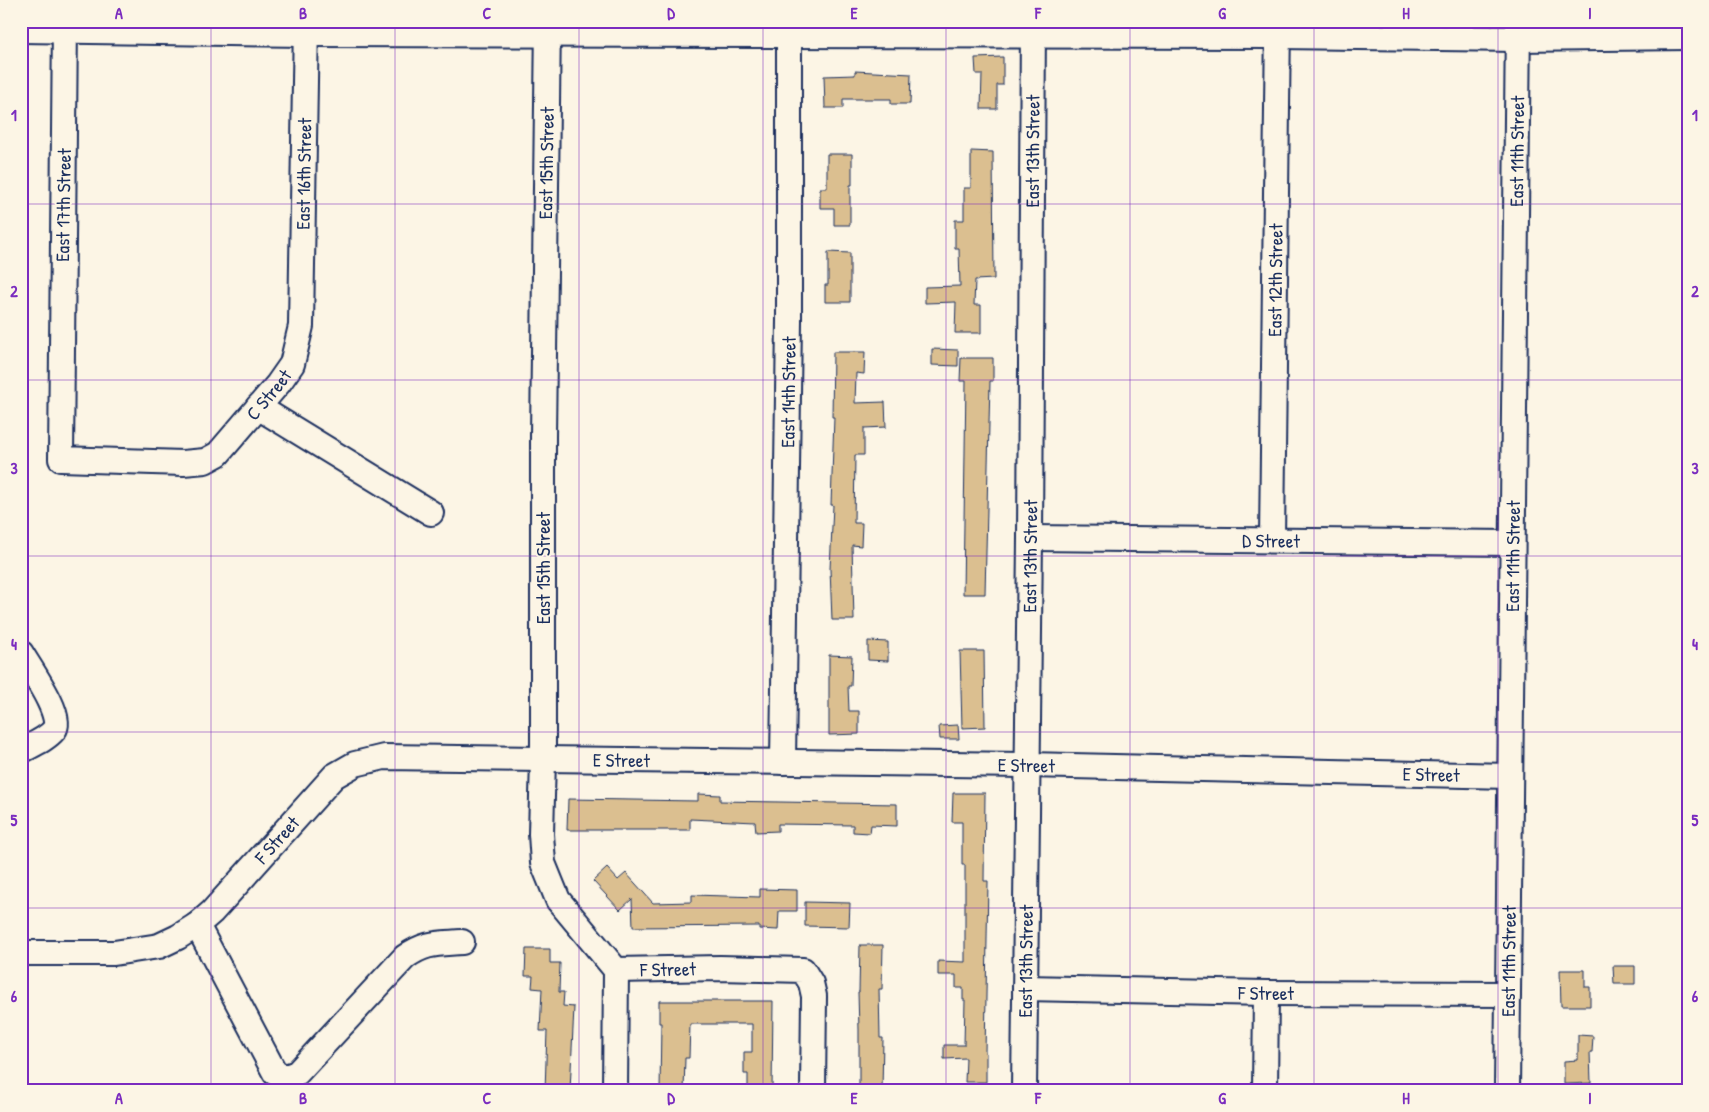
<svg xmlns="http://www.w3.org/2000/svg" width="1709" height="1112" viewBox="0 0 1709 1112" font-family="'Patrick Hand',sans-serif">
<style>
.building{fill:#dbbf90;stroke:#1b2f5e}
.lines{fill:none;stroke-linecap:round;stroke-linejoin:round}
.minor-casing{stroke:#1b2f5e;stroke-width:28}
.minor{stroke:#fcf5e5;stroke-width:24}
.grid{fill:none;stroke:#7b2cbf;stroke-width:1;stroke-opacity:0.55}
.labels{text-anchor:middle;dominant-baseline:central;stroke-width:4;stroke-linejoin:round;paint-order:stroke}
.street-label{font-size:19px;fill:#1b2f5e;stroke:#fcf5e5}
.neatline{fill:none;stroke:#7b2cbf;stroke-width:2}
.grid-label{font-size:16px;text-anchor:middle;font-weight:bold;fill:#7b2cbf}
</style>
<rect width="100%" height="100%" fill="#fcf5e5"/>
<filter id="ink" filterUnits="userSpaceOnUse"><feTurbulence type="fractalNoise" baseFrequency=".02" numOctaves="2"/><feDisplacementMap in="SourceGraphic" scale="10" xChannelSelector="R" yChannelSelector="G"/><feConvolveMatrix kernelMatrix="1 2 1 2 8 2 1 2 1" color-interpolation-filters="sRGB"/></filter>
<g filter="url(#ink)">
<path class="building" d="M1003,57V85H997V109H981L982,74H976L975,58Z
M855,71L911,74L910,104H891V99H843V108H825L824,76L855,75Z
M971,151L993,152L994,279L975,280L974,305H981V333H955L956,302L925,303V287L960,286L959,248H955V220H964V188H971Z
M827,154H852V185H850V225H834V208H820V188H827Z
M828,252L850,253V302H825V285H828Z
M932,349L958,350V366L932,365Z
M833,352H865L864,374L856,373L855,403L885,402L886,427L864,428V455H855L854,523H862L861,546L852,545L854,620H832L830,569L833,505H831L834,417H832Z
M961,358H993V381H990L985,594H963L966,381H960Z
M868,641L888,642V661L868,660Z
M960,651H984L985,727L962,728Z
M829,655L852,656L851,686H848L849,711H859V734L829,735Z
M958,725L959,739H940L939,726Z
M953,793H985L984,881H988L985,1053H986V1082H965L966,1058L944,1059V1045H964L965,1000H963V988H956V975H938V961L965,962V865H962V822H952Z
M698,794L720,795V801L897,804V826L871,825L870,833L853,832V825L778,824V831L756,832L755,822L690,819V830H567L568,799L698,801Z
M607,868L618,880L626,873L653,903L692,902V895L760,897V889L797,890V911H779L778,930L759,929V926L633,927L632,899L620,910L593,881Z
M805,902L850,903L849,927L805,926Z
M860,945H883L882,989H879L880,1038H883L882,1091H859V1030L858,992H859Z
M526,949H550V963H560L559,992H564L563,1006L574,1007L570,1091H545L547,1031H540L542,989L532,988L533,976H525Z
M1613,966H1635V984H1614Z
M1560,970H1585V987H1590V1006H1561Z
M659,1001H773L772,1091H748V1074H744V1052H752V1024H690L689,1058H685L684,1091H660L661,1023H659Z
M1578,1035L1593,1036L1592,1052H1590L1591,1083L1564,1084V1061L1578,1060Z"/>
<g class="lines">
<defs>
<g id="minor">
<path id="s1" d="M65,21L61,459L183,463L205,461L218,454L278,384L292,364L301,326L306,21"/>
<path d="M548,21L543,437V759L541,834L543,863L558,900L616,970L615,1091"/>
<path d="M21,30L306,34L1278,36L1518,39L1688,37"/>
<path d="M258,407L431,513"/>
<path id="s2" d="M1030,538L1511,543"/>
<path id="s3" d="M1272,539L1278,21"/>
<path d="M21,653C29,667 65,717 54,730C47,739 32,745 21,751"/>
<path id="s4" d="M783,762L789,321V21"/>
<path d="M197,925L275,1073L286,1077L297,1073L405,957C426,942 437,944 462,942"/>
<path id="s5" d="M21,953H114L159,946L178,937L197,925L212,912L334,776L355,764L384,757L1028,765L1510,776"/>
<path id="s6" d="M616,970L720,968L803,970L811,983L814,996L813,1091"/>
<path id="s7" d="M1025,988L1266,993L1508,994"/>
<path id="s8" d="M1024,1091L1030,538L1033,21"/>
<path d="M1265,1091L1266,993"/>
<path id="s9" d="M1507,1091L1518,21"/>
</g>
</defs>
<use href="#minor" class="minor-casing"/>
<use href="#minor" class="minor"/>
</g>
</g>
<path class="grid" d="M211,21V1091M395,21V1091M579,21V1091M763,21V1091M946,21V1091M1130,21V1091M1314,21V1091M1498,21V1091M21,204H1688M21,380H1688M21,556H1688M21,732H1688M21,908H1688"/>
<g class="labels">
<g class="street-label">
<text stroke="none"><textPath href="#s8" startOffset="940">East 13th Street</textPath></text>
<text stroke="none"><textPath href="#s9" startOffset="940">East 11th Street</textPath></text>
<text transform="translate(546 163) rotate(-89)">East 15th Street</text>
<text stroke="none"><textPath href="#s1" startOffset="905">East 16th Street</textPath></text>
<text transform="translate(63 205) rotate(-89)">East 17th Street</text>
<text stroke="none"><textPath href="#s3" startOffset="259">East 12th Street</textPath></text>
<text stroke="none"><textPath href="#s4" startOffset="370">East 14th Street</textPath></text>
<text stroke="none"><textPath href="#s1" startOffset="675">C Street</textPath></text>
<text stroke="none"><textPath href="#s2" startOffset="241">D Street</textPath></text>
<text stroke="none"><textPath href="#s8" startOffset="535">East 13th Street</textPath></text>
<text stroke="none"><textPath href="#s9" startOffset="535">East 11th Street</textPath></text>
<text transform="translate(543 568) rotate(-90)">East 15th Street</text>
<text stroke="none"><textPath href="#s5" startOffset="676">E Street</textPath></text>
<text stroke="none"><textPath href="#s5" startOffset="1081">E Street</textPath></text>
<text stroke="none"><textPath href="#s5" startOffset="1486">E Street</textPath></text>
<text stroke="none"><textPath href="#s5" startOffset="299">F Street</textPath></text>
<text stroke="none"><textPath href="#s8" startOffset="130">East 13th Street</textPath></text>
<text stroke="none"><textPath href="#s9" startOffset="130">East 11th Street</textPath></text>
<text stroke="none"><textPath href="#s6" startOffset="52">F Street</textPath></text>
<text stroke="none"><textPath href="#s7" startOffset="241">F Street</textPath></text>
</g>
</g>
<rect width="1709" height="1112" fill="none" stroke="#fcf5e5" stroke-width="55"/>
<rect x="28" y="28" width="1654" height="1056" class="neatline"/>
<g class="grid-label">
<text x="119" y="19">A</text>
<text x="303" y="19">B</text>
<text x="487" y="19">C</text>
<text x="671" y="19">D</text>
<text x="854" y="19">E</text>
<text x="1038" y="19">F</text>
<text x="1222" y="19">G</text>
<text x="1406" y="19">H</text>
<text x="1590" y="19">I</text>
<text x="14" y="121">1</text>
<text x="1695" y="121">1</text>
<text x="14" y="297">2</text>
<text x="1695" y="297">2</text>
<text x="14" y="474">3</text>
<text x="1695" y="474">3</text>
<text x="14" y="650">4</text>
<text x="1695" y="650">4</text>
<text x="14" y="826">5</text>
<text x="1695" y="826">5</text>
<text x="14" y="1002">6</text>
<text x="1695" y="1002">6</text>
<text x="119" y="1104">A</text>
<text x="303" y="1104">B</text>
<text x="487" y="1104">C</text>
<text x="671" y="1104">D</text>
<text x="854" y="1104">E</text>
<text x="1038" y="1104">F</text>
<text x="1222" y="1104">G</text>
<text x="1406" y="1104">H</text>
<text x="1590" y="1104">I</text>
</g>
</svg>
